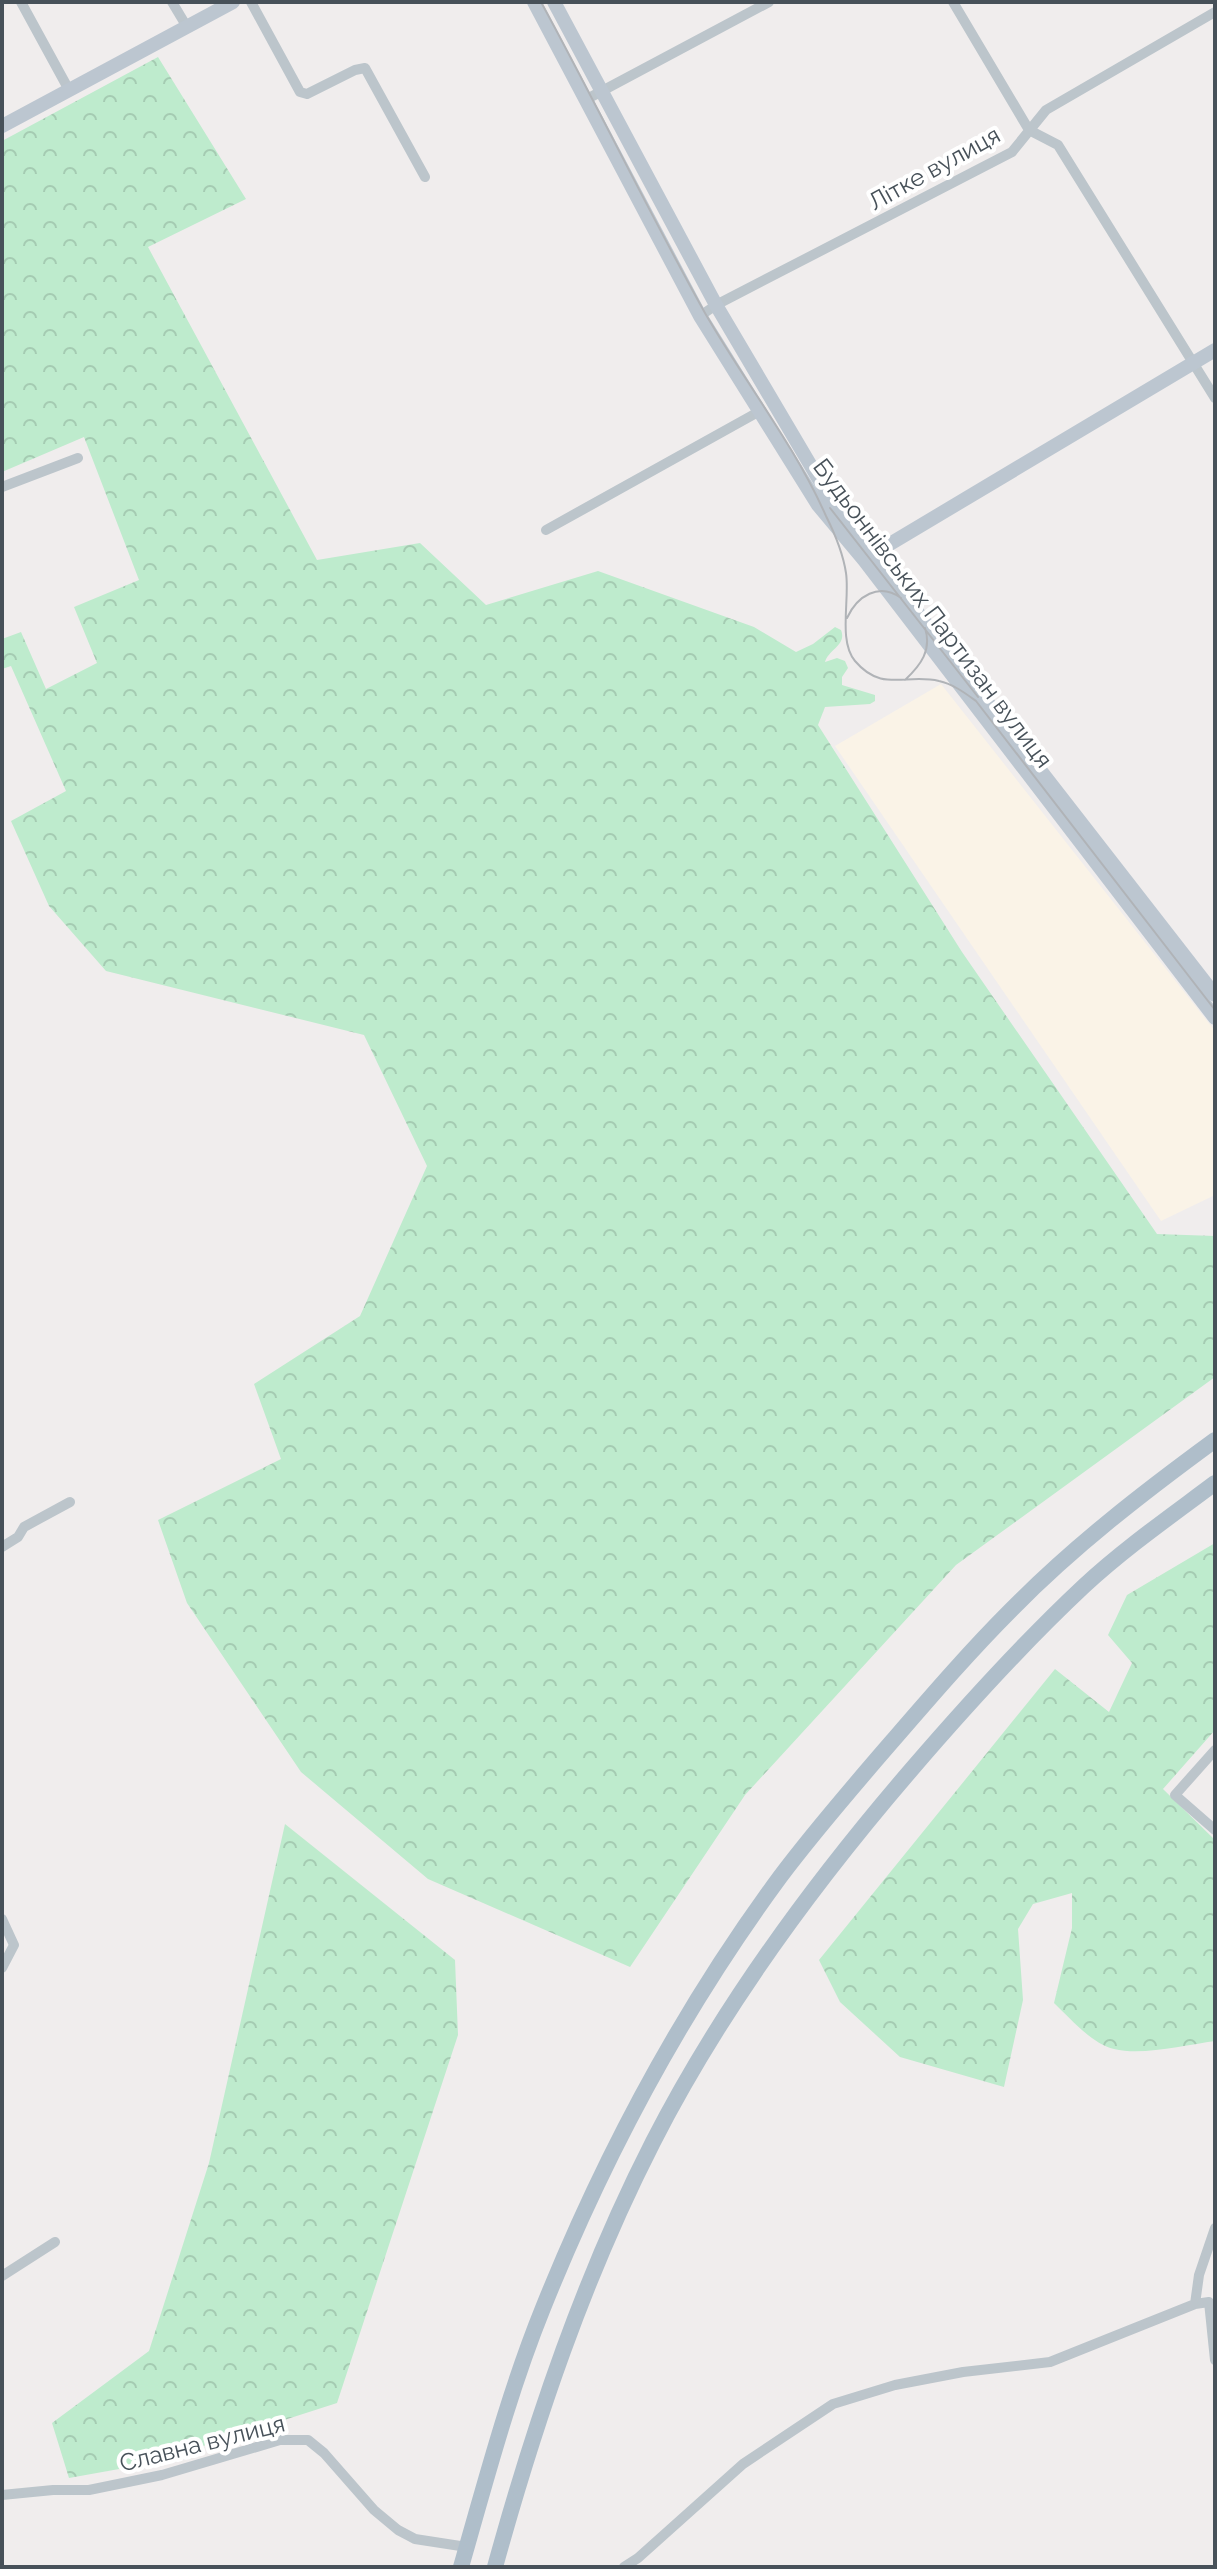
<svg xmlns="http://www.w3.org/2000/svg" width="1217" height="2569" viewBox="0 0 1217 2569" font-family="Raleway,sans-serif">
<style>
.commercial{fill:#faf3e7}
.forest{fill:url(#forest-crowns)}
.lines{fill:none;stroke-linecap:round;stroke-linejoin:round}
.street{stroke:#bcc5cb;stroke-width:10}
.secondary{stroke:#bcc6d0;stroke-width:14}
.primary{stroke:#afbeca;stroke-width:16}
.tram{stroke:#b0b3b7;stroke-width:2}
.labels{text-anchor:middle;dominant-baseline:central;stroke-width:8;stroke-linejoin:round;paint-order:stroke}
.street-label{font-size:24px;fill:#475159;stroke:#fff}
</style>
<defs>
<pattern id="forest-crowns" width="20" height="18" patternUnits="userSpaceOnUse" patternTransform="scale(2)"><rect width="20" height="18" fill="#beebcd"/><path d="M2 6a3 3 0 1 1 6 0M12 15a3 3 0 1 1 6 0" fill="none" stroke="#a5cbb2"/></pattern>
</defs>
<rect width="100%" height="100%" fill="#f0eded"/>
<path class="commercial" d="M941,684L1215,1031V1195L1161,1221L835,746Z"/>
<path class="forest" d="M158,57L246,199L148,247L317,560L420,543L486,605L598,571L754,627L796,652L813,644L835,627L841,630C847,645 829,649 825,662L837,658L845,661L848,668L842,677V685L875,695V701L870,704L825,707L818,725L962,952L1157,1234L1215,1236V1377L956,1565L745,1795L630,1967L428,1879L301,1772L187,1603L158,1520L281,1459L254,1384L360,1316L427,1166L364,1035L106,971L49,906L11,821L66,791L11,666L2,669V639L21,632L46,689L97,663L74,607L139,580L84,437L2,472V141Z
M1215,1543V1730L1163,1789L1215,1840V2041C1186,2045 1142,2056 1114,2049C1092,2044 1070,2018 1054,2003L1072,1928V1893L1033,1904L1018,1929L1023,2000L1004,2087L900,2057L840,2002L819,1960L1055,1669L1109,1712L1132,1663L1108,1635L1127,1595Z
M285,1824L455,1960L458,2035L337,2403L147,2464L69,2478L52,2423L149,2351L209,2163Z"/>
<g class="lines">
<path class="street" d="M21,2L69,90
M172,2L187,27
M251,2L300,92L307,94L355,70L365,68L425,177
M953,2L1029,130L1058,145L1215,398
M587,99L769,2
M700,316L716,305L1012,152L1046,110L1215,12
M2,487L78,458
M546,530L760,411
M2,1547L18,1537L24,1527L70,1502
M1215,1750L1175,1795L1215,1830
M2,1919L14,1945L2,1968
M2,2276L55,2242
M1195,2304L1199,2275L1215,2228
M2,2495L53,2490H89L162,2475L280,2440H308L324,2453L374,2510L398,2530L415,2539L467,2547
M624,2567L638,2558L743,2464L833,2404L895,2385L963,2372L1050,2362L1195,2304L1209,2302L1215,2360"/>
<path class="secondary" d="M534,2L700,316L818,505L864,560L1215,1018
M554,2L716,305L834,505L1215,995
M2,126L233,2
M868,557L1215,350"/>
<path class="primary" d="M461,2567C486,2480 509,2392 543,2308C604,2156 682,2010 780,1877C816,1829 856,1783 895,1738C933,1694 971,1650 1012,1609C1074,1546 1144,1492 1215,1440
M495,2567C535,2422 584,2277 653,2142C722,2007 812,1885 911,1770C966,1706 1022,1644 1084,1586C1125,1548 1171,1516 1215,1483"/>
<path class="tram" d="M541,2C597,105 648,211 705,313C744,381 794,444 826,516C835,534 843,553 846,573C850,599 838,641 855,661C882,693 906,673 939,681C953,684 965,693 976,701L1215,1010
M830,508L978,697
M847,618C857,596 879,582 901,598
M905,680C921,665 932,650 925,628"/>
</g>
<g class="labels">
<g class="street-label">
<text transform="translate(934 168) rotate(-29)">Літке вулиця</text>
<text transform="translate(933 613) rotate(53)">Будьоннівських Партизан вулиця</text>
<text transform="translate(202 2443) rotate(-14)">Славна вулиця</text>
</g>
</g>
<rect width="1217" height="2569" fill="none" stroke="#475159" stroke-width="8"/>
</svg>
